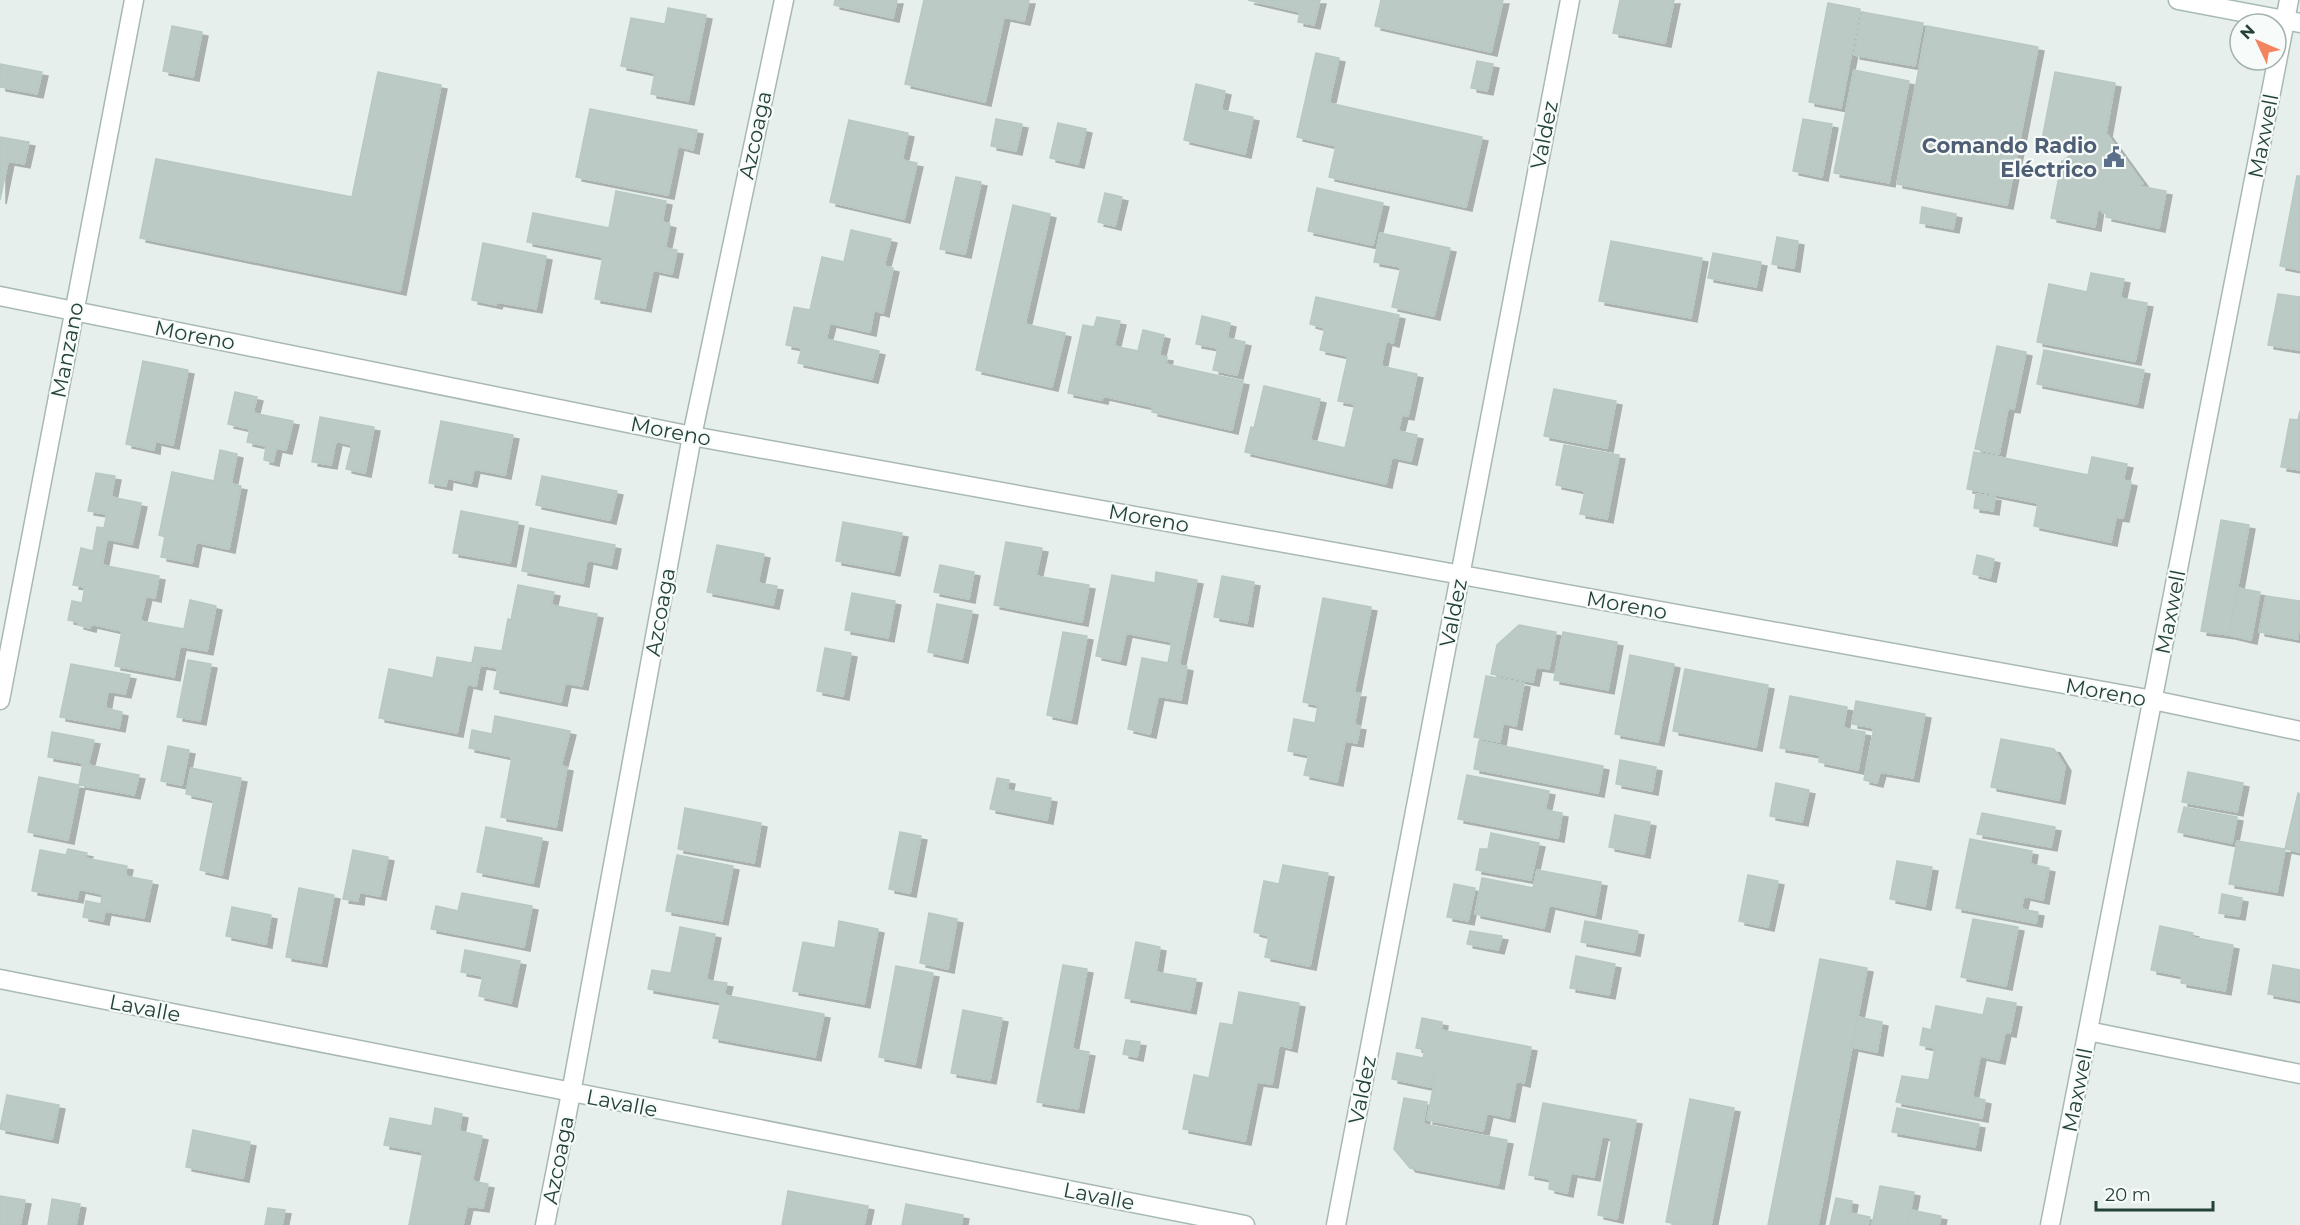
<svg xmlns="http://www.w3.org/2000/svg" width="2300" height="1225" viewBox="0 0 2300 1225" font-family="Montserrat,sans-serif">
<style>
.building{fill:#bbcac4;stroke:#b8c9c2;stroke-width:1.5;filter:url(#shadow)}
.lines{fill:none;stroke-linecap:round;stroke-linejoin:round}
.minor-casing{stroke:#a8b8b2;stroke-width:21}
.secondary-casing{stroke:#a4bbb3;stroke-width:21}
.minor{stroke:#fff;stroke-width:18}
.secondary{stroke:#fff;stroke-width:18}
.labels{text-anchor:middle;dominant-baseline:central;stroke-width:4.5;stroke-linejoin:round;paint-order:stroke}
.street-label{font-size:21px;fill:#24423a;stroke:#f7fbf9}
.service-label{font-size:21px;font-weight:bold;fill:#4e5e75;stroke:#f7fbf9;text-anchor:end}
</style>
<defs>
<filter id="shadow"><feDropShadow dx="6" dy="4" stdDeviation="0" flood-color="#0004"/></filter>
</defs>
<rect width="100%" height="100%" fill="#e6efeb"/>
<path class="building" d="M835,0H897L893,18L834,5Z
M924,0H1029L1024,21L1004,17L985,102L905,84Z
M1248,0H1320L1314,25L1298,22L1300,12Z
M1381,0H1503L1491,52L1375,26Z
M1620,0H1674L1665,43L1613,33Z
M1828,3L1860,9L1841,108L1809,102Z
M668,8L706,15L688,101L651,94L655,73L621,66L631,18L665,24Z
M1862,12L1923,23L1915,66L1854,55Z
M172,26L202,32L193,77L163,71Z
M1927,26L2038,47L2007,205L1897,184Z
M1316,53L1339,58L1329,103L1482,137L1466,207L1329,177L1336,146L1297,137Z
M1477,61L1493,64L1487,91L1471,88Z
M0,64L42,72L37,94L0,87Z
M1854,70L1909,81L1889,183L1834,173Z
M378,72L441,85L400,291L140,238L156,159L352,197Z
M2055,72L2115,83L2106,133L2143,184L2138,186L2166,191L2159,228L2106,217L2108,209L2103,213L2098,207L2095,227L2051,218L2062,161L2066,162L2064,160L2075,151L2041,145Z
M1196,84L1225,91L1221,110L1253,117L1245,154L1184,140Z
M590,109L697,130L693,150L678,146L668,195L576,177Z
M996,119L1022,124L1016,151L991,146Z
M1803,119L1832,124L1822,177L1793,171Z
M849,120L908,133L902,160L917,163L904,219L830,202Z
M1058,123L1086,129L1078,164L1050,158Z
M0,137L29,142L24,164L8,161L0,200Z
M2297,176H2300V270L2280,266Z
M956,177L981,182L965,254L940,249Z
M1317,188L1383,203L1373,245L1308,231Z
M616,191L666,201L662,222L670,224L665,248L677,250L672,274L653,270L645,308L595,299L603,257L527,242L533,213L609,228Z
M1105,193L1122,197L1115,226L1098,222Z
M1013,205L1050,214L1025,324L1065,333L1052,387L976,370Z
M1922,207L1956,214L1953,229L1920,223Z
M851,230L891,239L884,266L893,268L883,313L874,310L870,332L830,323L826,339L879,351L872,379L798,363L802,348L786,345L794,307L810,310L822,257L844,262Z
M1380,233L1450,248L1434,316L1392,307L1401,267L1374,262Z
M1777,237L1798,241L1794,268L1772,264Z
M1611,241L1702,258L1691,318L1599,301Z
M483,243L546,256L536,309L497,302L496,305L472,300Z
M1713,253L1761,262L1756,287L1708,278Z
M2091,273L2124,279L2120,298L2147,303L2135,361L2037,342L2049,284L2087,292Z
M2278,294L2300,297V350L2268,345Z
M1316,297L1399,315L1393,343L1386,341L1381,366L1417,374L1408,416L1402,415L1398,431L1417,435L1411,461L1392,457L1386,484L1245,452L1251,427L1254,428L1264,386L1320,399L1310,440L1345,448L1355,404L1338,401L1348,356L1320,350L1325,328L1310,324Z
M1202,316L1230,323L1227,338L1245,342L1237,375L1213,370L1218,348L1196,344Z
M1097,317L1120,321L1114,346L1138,351L1143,330L1164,335L1159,356L1167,357L1166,364L1243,381L1232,430L1152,412L1153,407L1103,396L1102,400L1068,393L1083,325L1094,327Z
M1997,346L2026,352L2014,409L2008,408L1999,454L1975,449Z
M2044,350L2144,370L2137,404L2037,384Z
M143,361L188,370L173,445L155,441L154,450L126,444Z
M1554,389L1616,401L1607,448L1544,436Z
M235,392L257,397L253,413L293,421L286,450L276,448L273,462L264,460L266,446L247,442L250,429L228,424Z
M2300,411V470L2281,467L2290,419L2298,420Z
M320,417L374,427L365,473L346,469L352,445L336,441L331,465L312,462Z
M441,421L513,435L505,475L474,469L471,483L447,478L446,486L429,483Z
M1564,445L1619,455L1607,519L1580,514L1585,491L1556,485Z
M220,450L237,454L231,484L241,486L229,549L196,542L192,563L161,557L165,537L159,535L172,472L214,481Z
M1974,452L2088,475L2092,457L2127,464L2123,480L2131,482L2123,518L2116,517L2111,542L2034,526L2038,503L1967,489Z
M96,473L115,476L111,497L141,503L132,544L107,539L102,565L159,576L155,598L146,596L140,621L184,629L190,600L216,606L207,651L180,646L174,677L115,666L122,631L91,624L90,628L78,625V622L68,620L72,601L82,603L85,587L73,585L81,548L93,551L97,527L104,528L107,514L88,511Z
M542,476L617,491L610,520L536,505Z
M1976,494L1995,497L1993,511L1974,508Z
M461,511L518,522L510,563L453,553Z
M2221,520L2249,525L2229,635L2201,631Z
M843,522L902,533L894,572L836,561Z
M530,528L615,545L611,565L587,560L583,583L522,571Z
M1006,542L1042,548L1036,576L1089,585L1082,622L994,605Z
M717,545L764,554L758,583L777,586L773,605L707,592Z
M1977,555L1994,559L1990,578L1973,574Z
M940,565L974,572L969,599L934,592Z
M1156,572L1197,580L1179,665L1187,667L1181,700L1158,696L1150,734L1128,729L1142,658L1168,663L1172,642L1126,633L1120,661L1096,656L1112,575L1155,583Z
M1222,576L1254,582L1247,623L1214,617Z
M518,585L554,592L551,605L597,614L582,686L565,683L561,702L494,689L498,668L480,665L476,686L467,684L457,733L379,718L389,669L433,678L437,657L472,663L475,647L502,651L508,619L511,620Z
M2238,588L2260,592L2251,640L2229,635Z
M852,593L895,601L888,638L845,630Z
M2266,596L2300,601L2298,639L2259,632Z
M1323,598L1371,607L1354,693H1360L1354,725L1360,726L1357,743L1345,741L1337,782L1304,775L1309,755L1288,751L1294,719L1315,723L1318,705L1303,702Z
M937,604L972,611L962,659L928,652Z
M1519,625L1556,632L1549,669L1536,667L1533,682L1491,674L1497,645Z
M1063,632L1087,636L1071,720L1047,715Z
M1563,632L1617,642L1608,690L1554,680Z
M825,648L851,653L843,696L817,691Z
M1630,655L1674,664L1658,742L1615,734Z
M188,660L211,664L200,721L177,717Z
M71,664L130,675L125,694L108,691L105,708L122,712L119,728L60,717Z
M1685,669L1768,685L1756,747L1673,731Z
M1486,676L1524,683L1516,726L1503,723L1500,742L1474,737Z
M1790,696L1847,707L1843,728L1865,732L1858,770L1819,762L1820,755L1780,748Z
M1856,701L1925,714L1913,778L1880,772L1877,783L1864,780L1874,728L1852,724Z
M495,716L570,731L561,766L567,767L556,827L501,817L512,757L469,748L472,730L492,734Z
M52,732L94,740L88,765L139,775L134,795L79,785L83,763L48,757Z
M2001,739L2054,749L2065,767L2059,800L1991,787Z
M1479,741L1603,766L1598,793L1474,769Z
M168,746L189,750L182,785L161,781Z
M1620,760L1656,767L1652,791L1616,784Z
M191,768L241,778L222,875L200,870L214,800L186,794Z
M2188,772L2243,783L2237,812L2182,802Z
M1467,775L1549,791L1545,810L1562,813L1558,838L1458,819Z
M39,777L79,785L68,840L28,832Z
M997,778L1009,780L1007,790L1051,798L1047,820L990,809Z
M1776,783L1809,790L1802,822L1770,816Z
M2298,793L2300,794V852L2285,849Z
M2184,807L2237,817L2232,843L2178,832Z
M685,808L761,823L754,863L678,849Z
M1982,813L2055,827L2051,847L1977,834Z
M1615,815L1650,822L1644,854L1609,847Z
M486,827L542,838L533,883L477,872Z
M900,832L921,836L910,893L889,889Z
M1491,833L1539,843L1531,880L1476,870L1480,849H1488Z
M1970,839L2032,851L2030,864L2049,868L2043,900L2024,896L2021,909L2038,912L2036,923L1956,908Z
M2237,841L2285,849L2277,892L2229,884Z
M68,849L87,853L85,858L127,866L125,876L152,881L144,918L105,911L103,921L83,917L86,901L101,904L102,894L79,889L77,899L32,891L40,850L66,855Z
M353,850L388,857L380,896L359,892L358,901L343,899Z
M677,855L733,866L722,921L666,911Z
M1897,861L1932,867L1925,906L1890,899Z
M1283,865L1328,873L1310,966L1265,957L1269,936L1254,932L1264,881L1279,884Z
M1537,870L1601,882L1595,915L1549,905L1544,928L1475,914L1482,878L1533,888Z
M1748,875L1778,881L1768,927L1739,921Z
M1454,884L1475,888L1468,921L1447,917Z
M299,888L334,895L321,963L286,957Z
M462,893L532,906L524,947L431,929L436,906L458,911Z
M2222,894L2242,898L2239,916L2219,913Z
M232,907L271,915L266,944L226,936Z
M929,913L957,919L948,969L920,963Z
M1973,919L2018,927L2006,986L1961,977Z
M839,921L878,929L864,1004L793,991L803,942L835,948Z
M1585,921L1638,931L1634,952L1581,942Z
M2160,926L2193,933L2191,937L2233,945L2225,991L2181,983L2182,976L2151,970Z
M680,927L715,934L706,980L727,983L724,995L824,1014L815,1057L713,1038L721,1002L648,989L652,970L671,973Z
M1470,931L1502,936L1498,950L1467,944Z
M1136,942L1160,947L1156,972L1196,979L1190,1010L1125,998Z
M465,950L520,961L511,1003L479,996L483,976L461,972Z
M1576,956L1615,964L1609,995L1570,988Z
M1820,959L1867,968L1852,1047L1818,1225H1768Z
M1063,965L1087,969L1072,1049L1089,1052L1078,1109L1037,1102Z
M2273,965L2300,970V1000L2268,994Z
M896,966L933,973L915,1064L879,1057Z
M1239,992L1299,1003L1291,1048L1279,1045L1272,1084L1257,1082L1245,1141L1183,1129L1194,1075L1209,1078L1220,1023L1233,1025Z
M1987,998L2016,1003L2010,1033L2005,1032L1999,1060L1980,1056L1972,1097L1985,1100L1982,1118L1896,1102L1902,1076L1929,1080L1935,1048L1920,1045L1923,1028L1931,1030L1936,1006L1983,1015Z
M963,1010L1002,1018L990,1080L951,1073Z
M1858,1017L1882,1022L1877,1052L1852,1047Z
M1422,1018L1442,1022L1441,1030L1531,1047L1524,1083L1516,1081L1509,1118L1487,1113L1483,1131L1427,1120L1436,1073H1434L1431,1087L1392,1079L1397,1053L1423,1058L1425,1050L1416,1048Z
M1126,1040L1140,1042L1137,1057L1123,1054Z
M7,1095L59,1105L52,1139L0,1129Z
M1404,1098L1427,1102L1423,1124L1507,1140L1498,1185L1410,1168L1394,1149Z
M1690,1099L1734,1108L1711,1225H1681L1666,1222Z
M1543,1103L1636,1120L1617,1219L1598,1215L1612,1138L1602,1136L1594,1177L1571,1173L1567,1193L1549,1189L1550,1179L1529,1175Z
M435,1108L462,1114L459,1131L482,1136L472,1181L488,1184L483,1208L467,1206L463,1225H409L423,1152L384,1145L390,1118L432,1126Z
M1897,1108L1979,1124L1975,1147L1892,1132Z
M193,1130L250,1142L243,1178L186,1167Z
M1880,1186L1914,1192L1908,1225H1872Z
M788,1191L868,1206L864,1225H782Z
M0,1196L25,1200L20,1225H0Z
M1836,1198L1852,1201L1850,1213L1870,1217L1868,1225H1830Z
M52,1199L80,1204L76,1225H48Z
M906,1204L963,1215L961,1225H902Z
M268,1208L285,1210L282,1225H265Z
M1911,1210L1941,1216L1939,1225H1908Z"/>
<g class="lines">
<defs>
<path id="minor" d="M0,296L692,436L2153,700L2300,731
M0,700L134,0
M0,979L1245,1225
M2088,1031L2300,1074
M545,1225L571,1093L692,436L784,0
M1336,1225L1570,0
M2050,1225L2289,0"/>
<path id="secondary" d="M2178,0L2300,23"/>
</defs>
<use href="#minor" class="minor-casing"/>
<use href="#secondary" class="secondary-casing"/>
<use href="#minor" class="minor"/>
<use href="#secondary" class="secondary"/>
</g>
<defs>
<symbol id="civic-bare" viewBox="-9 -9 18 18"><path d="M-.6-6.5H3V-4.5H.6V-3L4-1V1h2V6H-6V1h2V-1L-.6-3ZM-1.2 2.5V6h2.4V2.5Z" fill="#5c6f8a" stroke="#f7fbf9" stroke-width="2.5" paint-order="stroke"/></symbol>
</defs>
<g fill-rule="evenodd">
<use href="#civic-bare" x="2099" y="142" width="30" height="30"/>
</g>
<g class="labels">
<g class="street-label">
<text transform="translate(755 135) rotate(-78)">Azcoaga</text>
<text transform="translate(1544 135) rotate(-79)">Valdez</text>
<text transform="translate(2263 136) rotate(-79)">Maxwell</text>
<text transform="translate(195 335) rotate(11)">Moreno</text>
<text transform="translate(67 350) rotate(-79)">Manzano</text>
<text transform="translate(671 431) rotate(11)">Moreno</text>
<text transform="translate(1149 518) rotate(10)">Moreno</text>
<text transform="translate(1627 605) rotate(10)">Moreno</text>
<text transform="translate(660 612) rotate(-80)">Azcoaga</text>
<text transform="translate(2170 612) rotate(-79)">Maxwell</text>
<text transform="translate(1453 613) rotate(-79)">Valdez</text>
<text transform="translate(2106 692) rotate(10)">Moreno</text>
<text transform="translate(145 1008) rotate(11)">Lavalle</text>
<text transform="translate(1362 1090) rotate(-79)">Valdez</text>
<text transform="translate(2077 1090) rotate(-79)">Maxwell</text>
<text transform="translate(622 1103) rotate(11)">Lavalle</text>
<text transform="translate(558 1160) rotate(-79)">Azcoaga</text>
<text transform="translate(1099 1196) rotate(11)">Lavalle</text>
</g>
<g class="service-label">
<text x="2097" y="145">Comando Radio<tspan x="2097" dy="24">Eléctrico</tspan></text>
</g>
</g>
<g transform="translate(2258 42) rotate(314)"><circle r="28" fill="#f7fbf9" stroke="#a3b1ad" stroke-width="1.5"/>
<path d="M0-4.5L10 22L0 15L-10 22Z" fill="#f4845f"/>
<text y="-9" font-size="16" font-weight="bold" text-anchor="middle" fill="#24423a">N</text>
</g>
<path d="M2096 1201v9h117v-9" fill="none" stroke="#24423a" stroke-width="3"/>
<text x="2105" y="1201" font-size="18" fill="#24423a" stroke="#f7fbf9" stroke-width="4.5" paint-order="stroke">20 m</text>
</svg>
